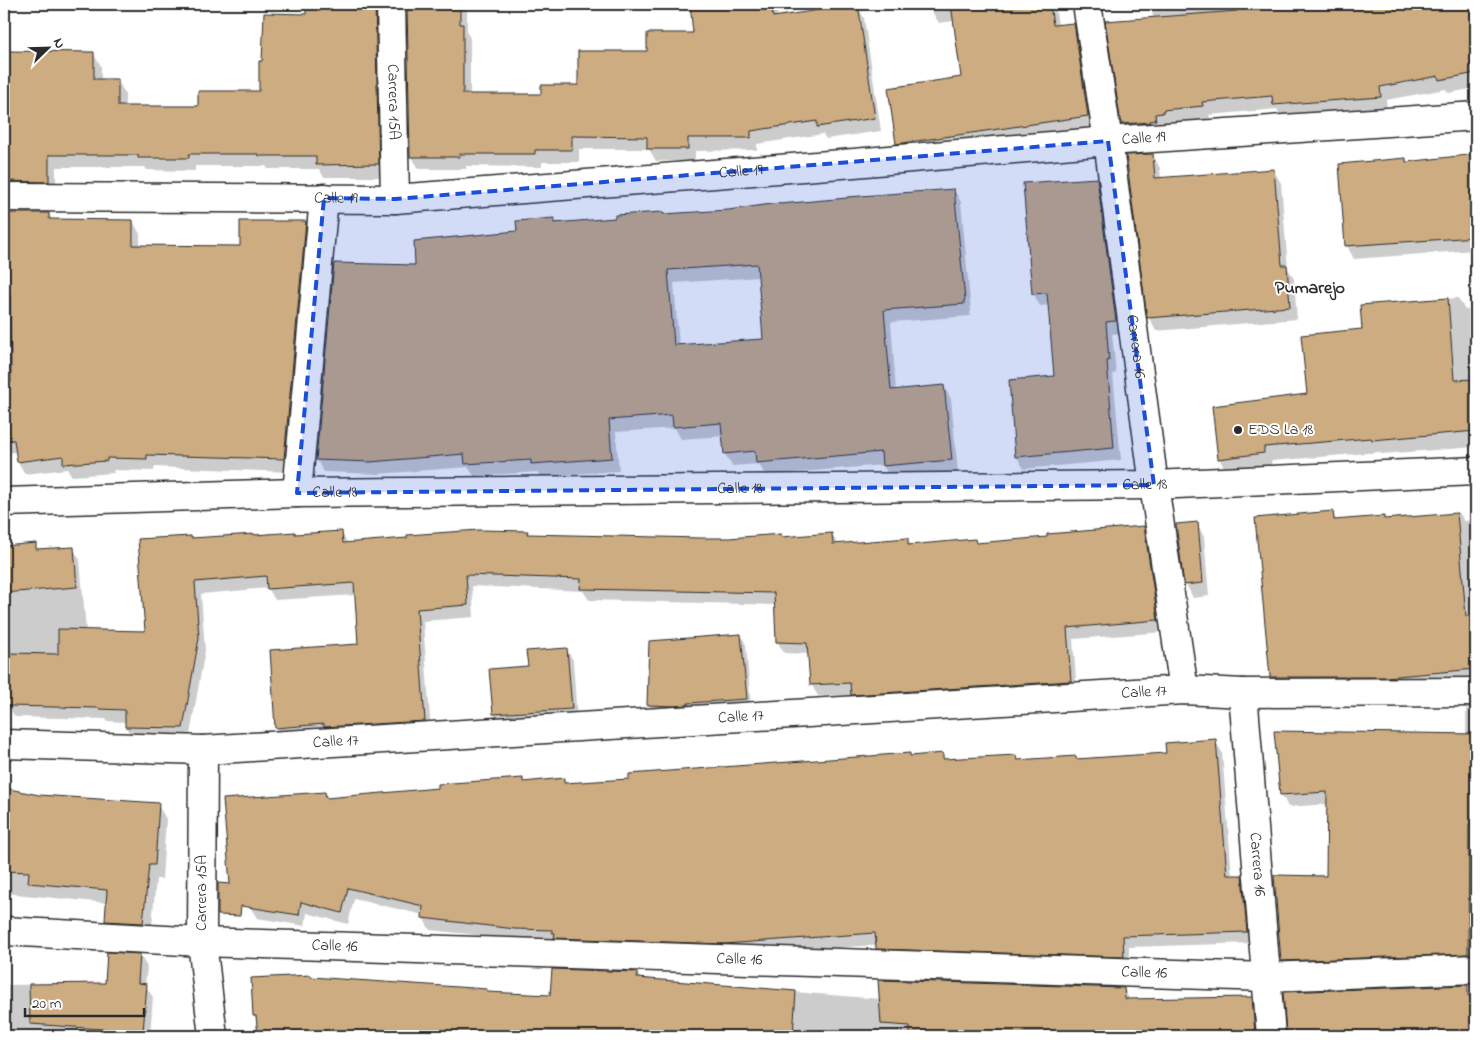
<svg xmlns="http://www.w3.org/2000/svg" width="1480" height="1040" viewBox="0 0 1480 1040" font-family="'Indie Flower',sans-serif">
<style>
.shadow{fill:#0003;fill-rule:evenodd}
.building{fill:#ccac80;stroke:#2b2b2b;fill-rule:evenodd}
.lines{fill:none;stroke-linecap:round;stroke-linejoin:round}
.minor-casing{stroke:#2b2b2b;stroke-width:31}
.tertiary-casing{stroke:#2b2b2b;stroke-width:31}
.secondary-casing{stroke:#2b2b2b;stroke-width:31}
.minor{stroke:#fff;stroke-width:28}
.tertiary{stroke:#fff;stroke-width:28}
.secondary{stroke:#fff;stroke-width:28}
.marked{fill:#1d4ed8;fill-opacity:0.2;stroke:#1d4ed8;stroke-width:4;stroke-dasharray:10 6;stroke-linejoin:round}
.poi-dot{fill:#2b2b2b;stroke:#fff;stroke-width:2}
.labels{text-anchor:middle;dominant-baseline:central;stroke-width:4;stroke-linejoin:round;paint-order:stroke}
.street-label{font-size:16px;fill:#2b2b2b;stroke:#fff}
.poi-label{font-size:16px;fill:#2b2b2b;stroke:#fff;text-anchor:start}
.neighbourhood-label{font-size:18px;font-weight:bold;fill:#2b2b2b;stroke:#fff}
</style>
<rect width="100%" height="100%" fill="#fff"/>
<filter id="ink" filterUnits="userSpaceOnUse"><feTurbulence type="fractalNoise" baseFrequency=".02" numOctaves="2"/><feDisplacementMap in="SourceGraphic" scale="10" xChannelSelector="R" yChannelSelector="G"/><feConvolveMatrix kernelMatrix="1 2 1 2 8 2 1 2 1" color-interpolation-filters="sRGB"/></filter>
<g filter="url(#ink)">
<path class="shadow" d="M307,4H389L385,177H324L319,169H268L266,166H195V171L147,170L145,167H56V194L4,190V53H93L101,66V80H117L125,93V107L199,108L260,92L264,62L307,15Z
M408,4H467V33L470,38V95H542L579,86L648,52L695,35L692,4H776L778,17L857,5L864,18L881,131L826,139L823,134L757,144V150L695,151V161H656L649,149H579V162H542V167L466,166V169H418L411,157Z
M895,4H922L896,7Z
M930,4H1055L1058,26L1073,25L1081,38L1095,129L905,156L897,143L963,78L954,21L939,23L931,10Z
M1151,4H1314L1316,24L1383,18L1380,4H1476V88L1448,93L1446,89L1386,100L1387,110L1281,117L1277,109L1209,115L1210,119L1170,123V126L1130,137L1122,124L1107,22L1153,18Z
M1153,155L1160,168L1161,179L1273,170L1281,183L1288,268L1294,279L1297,319L1156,331L1149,318L1127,157Z
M1476,156V250L1354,259L1347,246L1340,165L1405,159L1407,163Z
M1096,179L1104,191L1123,333L1112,334L1116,373L1113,374L1121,460L1024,469L1017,457L1010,381L1055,377L1050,305L1040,306L1033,293Z
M954,190L961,202L971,312H970L971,316L891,322L896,391L944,387L951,399L958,473L890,478L883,465L765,475L759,464L732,466L725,454L723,436L681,439L675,428L616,432L619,471L540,476L537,472L474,476L468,467L378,474L324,472L317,460L417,267L519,233L553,219L556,224L617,219L663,213L664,216L728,211L779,205ZM759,277L764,340L679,346L674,283Z
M4,214H49L52,220L133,221L140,234V247H242L305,222L313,235L291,472L154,467V471L113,470L114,473L72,476L67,469L25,474L18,462L17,452L4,453V383H12V308H4Z
M1458,298L1465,310L1476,309V447L1381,454L1380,452L1271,461L1272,468L1227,473L1219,458L1308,395L1364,330L1362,306Z
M1332,513L1337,521L1383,518L1385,520L1460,514L1464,521L1476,520V688L1278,689L1271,677Z
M1197,524L1204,537L1209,596L1193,598L1186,584Z
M1144,527L1150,539L1164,632L1073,639L1077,693L859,706L852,695L818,696L811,684L809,654L784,653L777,641L776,605L589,600L583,591L472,586L474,617L423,621L431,732L283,740L276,728L360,645L356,595L275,600L268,588L201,594L205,650L189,740L133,739L126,727V722L107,721L106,719L15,717L8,706V693H4V547L35,545L38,550L73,548L80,560L86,631L147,632L191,539L341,532L348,544L527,532L529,536L701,540L780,536L782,538L832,534L838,545L907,539L911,546L975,540L977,544L1049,539Z
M741,635L746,645L751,708L654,714L649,704Z
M566,649L573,660L577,720L500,725L494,714L491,670L529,667Z
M1466,709H1476V965L1289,973L1282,960L1328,877V804L1288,807L1282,795L1276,732L1466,735Z
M1215,741L1222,752L1232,876H1241L1248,888L1253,943L1129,947V968L884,960L877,948V945L731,955L522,940L430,930L423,918L424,915L354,899L348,924L307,913L305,926L257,918L250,907L324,793L328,799L522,780L524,783L563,779L566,784L942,755L945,760L1016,756L1019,761L1075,757L1077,760L1167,754Z
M4,789L39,796L158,805L166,819L162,879H156L151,937L114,935L106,921L107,903L4,893Z
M140,955L147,967L145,985L153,997L150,1036H4V984V985L106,984Z
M637,973L641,980L881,999L1124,989L1130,1000L1251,998L1258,1010L1261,1036H259L258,1022L254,1016L311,978L486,990L488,994L551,996Z
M1284,993L1418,998H1476V1036H1288Z"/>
<path class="building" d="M306,4H375L379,164L316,165V156H259V154H189V158H138V155H49V182L4,181V51L94,52V79H118V106H198V91H259V61H262L264,13L306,14Z
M407,4H460V24H463V94H541V85H578V51H647V33H693L690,4H771L773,17L858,4L875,118L817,127V121L751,131V138H688V149H647V137L572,136V150H535V154H460V157H410Z
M951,4H1050L1053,25L1074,23L1088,116L896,144L888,88L961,77Z
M1236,4H1476V73L1439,80L1438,76L1380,87L1381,97L1273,105L1272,96L1202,102L1203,106L1163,110V113L1155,114L1156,120L1150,121L1151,122L1121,124L1105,21L1237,11Z
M1153,154L1155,178L1274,169L1282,265H1287L1290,307L1147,318L1126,155Z
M1476,154V237L1345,246L1339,164L1406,158V162Z
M1097,178L1116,321L1106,322L1109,361H1107L1114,448L1015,457L1009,380L1054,376L1047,293L1032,294L1023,183Z
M954,189L965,300H964V304L884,310L891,390L944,385L952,460L882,466L881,452L756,463L755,451L724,454L721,423L673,427L672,415L609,420L612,458L531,464V460L465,464L464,454L370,462L316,460L334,263L415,265L414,241L517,231L516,221L554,218V223L615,218V215L663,212V214L728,210L779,203V204L847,198V197ZM757,264L763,339L674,345L668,270Z
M4,213H49V219L133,220V245L240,246V221H306L284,459L147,455V459L107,458V461L63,464V456L17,462L14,440H4V382H11L10,295H4Z
M1448,298L1454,380L1476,379V431L1372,440L1371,438L1264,447V453L1218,459L1212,406L1307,394L1301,335L1362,329L1360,305Z
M1333,511L1334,520L1384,516V519L1457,513L1466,616L1476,615V669L1386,677H1270L1255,518Z
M1198,522L1203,583L1184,585L1176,524Z
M1144,526L1158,620L1067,628L1071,681L851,695L850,683L810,685L807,643L776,642L774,593L580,589L581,579L466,575L468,605L417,609L425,721L324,727V724L275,728L270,650L358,644L354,583L267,589L266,576L195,582L199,638L183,728L125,727V710L99,709V708L7,706L8,653L58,654V629L145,631L138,539L191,536V538L255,534V535L295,532V534L342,531L343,543L407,538V535L479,530L528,531L527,534L701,538H729L781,534V537L832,533L833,544L908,538V545L975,539L976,543L1047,537V534Z
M36,543V549L74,547L77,587L4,593V546Z
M741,634L747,699L688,703V705L674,706L647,705L649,641Z
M567,648L572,709L493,714L489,669L528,666L526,651Z
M1274,731L1476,734V824H1469L1468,954L1281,961L1274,875L1326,876L1327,792L1280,795Z
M1216,739L1227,875H1242L1247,932L1123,936L1124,957L876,949L875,933L724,944L554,938L555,933H552V930L515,929L422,918L423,906L348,888L342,913L301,902L299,915L241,906L240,916L218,915V883L230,884L223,799L325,792L326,798L438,788V784L523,778V782L564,778V783L629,779V774L910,753V756L943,753V759L1016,755L1017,760L1076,756V759L1166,753L1165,743Z
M4,788L39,795L159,803L155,865H149L143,923L105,921L107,890L28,883L29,872L4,871Z
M107,952L140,954L138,983L147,984L143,1032L30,1024L29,984L105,983Z
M552,969L637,972V978L796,991L793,1036H258L256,1016H253L251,978L311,975V977L487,989V992L550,995Z
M878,980L1124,988L1125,999L1252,997L1255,1034L1165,1036H910V1026L881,1024Z
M1468,985V996H1476V1036H1294V1033H1286L1283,992Z"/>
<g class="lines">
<defs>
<g id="minor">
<path id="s1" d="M391,4L395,199"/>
<path id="s2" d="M4,197L395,199L854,163L1108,141L1476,116"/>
<path d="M1154,485L1184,690"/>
<path d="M297,493L324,198"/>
<path id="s3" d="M1243,693L1271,1036"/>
<path id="s4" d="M4,744L203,750L1184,690L1243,693L1476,692"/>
<path d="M203,750L202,942L213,1036"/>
<path id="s5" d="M4,931L202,942L1267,977L1476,969"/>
</g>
<g id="tertiary">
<path id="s6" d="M1087,4L1108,141L1154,485"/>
</g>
<g id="secondary">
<path id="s7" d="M4,502L297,493L1154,485L1476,471"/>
</g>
</defs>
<use href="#minor" class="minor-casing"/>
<use href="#tertiary" class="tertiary-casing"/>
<use href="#secondary" class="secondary-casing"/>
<use href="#minor" class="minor"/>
<use href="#tertiary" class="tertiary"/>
<use href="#secondary" class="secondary"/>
</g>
</g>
<path class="marked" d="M1108,141L1154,485L297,493L324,198L395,199Z"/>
<circle class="poi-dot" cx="1238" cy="430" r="5"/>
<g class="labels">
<g class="street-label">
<text stroke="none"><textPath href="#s1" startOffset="98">Carrera 15A</textPath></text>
<text stroke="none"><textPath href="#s2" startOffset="1142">Calle 19</textPath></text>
<text stroke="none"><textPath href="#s2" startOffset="738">Calle 19</textPath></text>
<text stroke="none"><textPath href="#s2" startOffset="332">Calle 19</textPath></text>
<text stroke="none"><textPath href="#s6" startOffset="346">Carrera 16</textPath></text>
<text stroke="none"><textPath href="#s7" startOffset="1141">Calle 18</textPath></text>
<text stroke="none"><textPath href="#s7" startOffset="736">Calle 18</textPath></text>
<text stroke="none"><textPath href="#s7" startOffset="331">Calle 18</textPath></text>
<text stroke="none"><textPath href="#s4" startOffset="1142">Calle 17</textPath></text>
<text stroke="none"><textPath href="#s4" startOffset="738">Calle 17</textPath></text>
<text stroke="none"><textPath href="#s4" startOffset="332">Calle 17</textPath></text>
<text stroke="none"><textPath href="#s3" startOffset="172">Carrera 16</textPath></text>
<text transform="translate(202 893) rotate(-90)">Carrera 15A</text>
<text stroke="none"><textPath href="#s5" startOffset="331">Calle 16</textPath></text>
<text stroke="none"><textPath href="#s5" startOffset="736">Calle 16</textPath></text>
<text stroke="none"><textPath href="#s5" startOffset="1141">Calle 16</textPath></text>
</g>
<g class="poi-label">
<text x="1248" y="430">EDS La 18</text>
</g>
<g class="neighbourhood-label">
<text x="1310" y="289">Pumarejo</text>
</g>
</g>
<rect width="1480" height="1040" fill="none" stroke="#fff" stroke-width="20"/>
<rect x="10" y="10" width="1460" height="1020" fill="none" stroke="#2b2b2b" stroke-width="2" filter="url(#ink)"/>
<g transform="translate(48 48) rotate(67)" stroke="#ffffff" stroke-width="4" paint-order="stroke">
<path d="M0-4L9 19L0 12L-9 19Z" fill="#2b2b2b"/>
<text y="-8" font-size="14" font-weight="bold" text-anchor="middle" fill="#2b2b2b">N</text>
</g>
<path d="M25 1008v8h119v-8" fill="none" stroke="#2b2b2b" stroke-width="2.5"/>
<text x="32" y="1008" font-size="15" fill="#2b2b2b" stroke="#ffffff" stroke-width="4" paint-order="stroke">20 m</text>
</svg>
